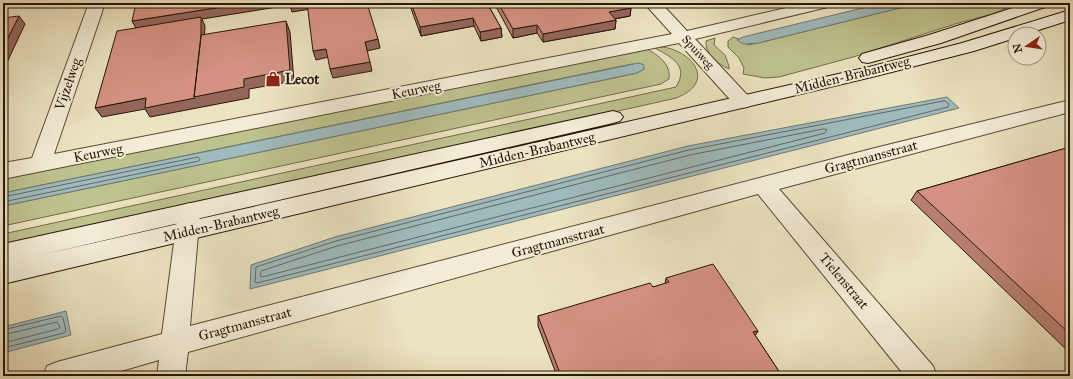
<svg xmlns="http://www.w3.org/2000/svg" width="1073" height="379" viewBox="0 0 1073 379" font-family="'IM FELL Great Primer',serif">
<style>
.green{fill:#bec28f;stroke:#726c4a}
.water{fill:#9fbbbe;stroke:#6f7974}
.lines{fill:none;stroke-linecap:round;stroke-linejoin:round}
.shore{stroke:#636862;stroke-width:1}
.street-casing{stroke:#584934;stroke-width:2}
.secondary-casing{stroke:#271605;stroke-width:2}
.street{fill:#f3edd7;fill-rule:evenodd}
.secondary{fill:#f3edd7;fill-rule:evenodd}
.wall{fill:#b77e71;stroke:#271605}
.shaded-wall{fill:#95665c;stroke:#271605}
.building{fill:#d59283;stroke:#271605}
.labels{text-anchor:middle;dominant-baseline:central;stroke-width:4;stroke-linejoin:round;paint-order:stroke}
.far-street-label{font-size:12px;fill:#271605;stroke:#f3edd7}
.street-label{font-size:14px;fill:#271605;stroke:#f3edd7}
.poi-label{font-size:14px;font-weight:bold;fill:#271605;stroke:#f3edd7;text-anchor:start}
</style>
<rect width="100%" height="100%" fill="#ece3c1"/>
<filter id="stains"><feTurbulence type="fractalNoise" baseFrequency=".005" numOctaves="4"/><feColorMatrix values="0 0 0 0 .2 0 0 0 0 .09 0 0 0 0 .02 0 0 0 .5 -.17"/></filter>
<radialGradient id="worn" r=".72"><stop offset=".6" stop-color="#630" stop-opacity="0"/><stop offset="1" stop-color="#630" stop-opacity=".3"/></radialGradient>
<path class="green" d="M920,3H1019L992,14L955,24L853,57L779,77L765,78L743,74L744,68L739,58L728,47V41L733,37L739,39L748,45L758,43Z
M715,38L714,45L725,55L729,66V69C718,64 705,54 706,41Z
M663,47C694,52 716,83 676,98L3,250V234L676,87C689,66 673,58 655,48Z
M647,49C659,56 671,64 669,79L661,84L3,226V206L637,73L644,69L643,65L632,64L3,193V178Z"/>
<path class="water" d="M883,3H920L758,43L743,44L737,40L743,37Z
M639,63L644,65V69L637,73L3,206V193Z
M947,97L959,108L250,289L251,265L335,237L688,146Z
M66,311L71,335L3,353V327Z"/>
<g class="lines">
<path class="shore" d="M945,101L949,104L948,107L257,283L255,282L256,267L336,241L689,150Z
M824,129L827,130L825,133L262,277L260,276L261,271L337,246L690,155Z
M3,197L198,157L200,159L199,161L3,202
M3,330L61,316L63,318L66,331L64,333L3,348
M3,335L57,322L60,327L58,329L3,343"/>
<defs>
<path id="street" d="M89,3H105L54,154L672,34L644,3H661L687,31L807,3H835L832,6L695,39L750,98L752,102L750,106L743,108L736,106L679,43L3,179V163L32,158Z
M1070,100V112L779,189L933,366L937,376H905L758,194L188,352L185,376H157L159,360L104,376H43L47,366L57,362L162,334L178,212L181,206L189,203L197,206L200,212L190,326L875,148Z"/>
<path id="secondary" d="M1028,3H1051L1048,6L941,43L868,63L862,62L859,58L862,54L929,35Z
M1070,10V20L1026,34H1015V38L974,51L876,76L3,284V244L613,111L620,113L623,117L620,121L613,123L32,257L869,67L962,43Z"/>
</defs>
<use href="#street" class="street-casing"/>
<use href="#secondary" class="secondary-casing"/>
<use href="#street" class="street"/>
<use href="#secondary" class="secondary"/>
</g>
<path class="wall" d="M409,3H487L501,28L502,37L481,41L474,26L421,36Z
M494,3H628L631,8L630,16L615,19L616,20L615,29L543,42L537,33L513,38Z
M1070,147V353L911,200L917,191Z
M666,278L758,331L755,335L782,376H557L538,326V316L665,284Z"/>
<path class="shaded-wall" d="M247,3H348L292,12L290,5L202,19L205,26L204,43L244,79L286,21L290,32L294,81L249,89V98L150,117L145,109L102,117L95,108L146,98L194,97L137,30L132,21Z
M631,8L630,16L608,20L609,12Z
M19,16L25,24L3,71V48Z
M473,18L474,26L421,36L420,27Z
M616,20L615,29L543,42V34Z
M537,25V33L513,38V29Z
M501,28L502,37L481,41L480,32Z
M378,39L380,48L367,51L365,42Z
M326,49L329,57L316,60L313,51Z
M370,62L372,71L333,78L330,69Z
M758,331L752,341L753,332Z"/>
<path class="building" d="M136,3H247L132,21Z
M307,3H367L378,39L365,42L370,62L330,69L326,49L313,51Z
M411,3H487L501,28L480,32L473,18L420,27Z
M498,3H628L631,8L609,12L616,20L543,34L537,25L513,29Z
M19,16L3,48V18Z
M201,17V37L194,97L195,98L145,108L146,98L95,108L117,31Z
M286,21L290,70L244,79V87L194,97L201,35Z
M1070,147V334L917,191Z
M713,264L758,331L753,332L782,376H561L538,316L650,283L653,287L669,282L666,278Z"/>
<defs>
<symbol id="shop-bare" viewBox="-9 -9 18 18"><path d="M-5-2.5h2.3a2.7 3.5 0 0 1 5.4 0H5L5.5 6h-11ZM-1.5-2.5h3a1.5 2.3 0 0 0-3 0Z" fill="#8f2418" stroke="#f3edd7" stroke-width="2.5" paint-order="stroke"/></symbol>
</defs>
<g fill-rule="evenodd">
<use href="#shop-bare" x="262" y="68" width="22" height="22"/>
</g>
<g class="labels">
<g class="far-street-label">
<text transform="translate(698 52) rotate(47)">Spuiweg</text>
</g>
<g class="street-label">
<text transform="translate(852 75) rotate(-14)">Midden-Brabantweg</text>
<text transform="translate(68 84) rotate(-71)">Vijzelweg</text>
<text transform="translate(416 90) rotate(-11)">Keurweg</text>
<text transform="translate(537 150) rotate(-13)">Midden-Brabantweg</text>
<text transform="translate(98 153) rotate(-11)">Keurweg</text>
<text transform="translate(871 157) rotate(-15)">Gragtmansstraat</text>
<text transform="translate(221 224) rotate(-13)">Midden-Brabantweg</text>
<text transform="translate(558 241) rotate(-15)">Gragtmansstraat</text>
<text transform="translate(844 281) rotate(50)">Tielenstraat</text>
<text transform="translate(245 324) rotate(-15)">Gragtmansstraat</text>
</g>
<g class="poi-label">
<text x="285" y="79">Lecot</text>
</g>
</g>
<rect width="1073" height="379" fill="none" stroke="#ece3c1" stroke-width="16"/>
<rect x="4" y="4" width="1065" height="371" fill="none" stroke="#271605" stroke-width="2"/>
<rect x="8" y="8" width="1057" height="363" fill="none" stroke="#271605"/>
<g transform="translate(1027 46) rotate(257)"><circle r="19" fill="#f3edd7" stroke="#a19783"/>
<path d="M0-3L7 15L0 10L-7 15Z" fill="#8f2418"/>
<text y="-6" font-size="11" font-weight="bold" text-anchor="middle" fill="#271605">N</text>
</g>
<rect width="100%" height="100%" filter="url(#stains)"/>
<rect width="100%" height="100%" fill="url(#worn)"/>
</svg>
